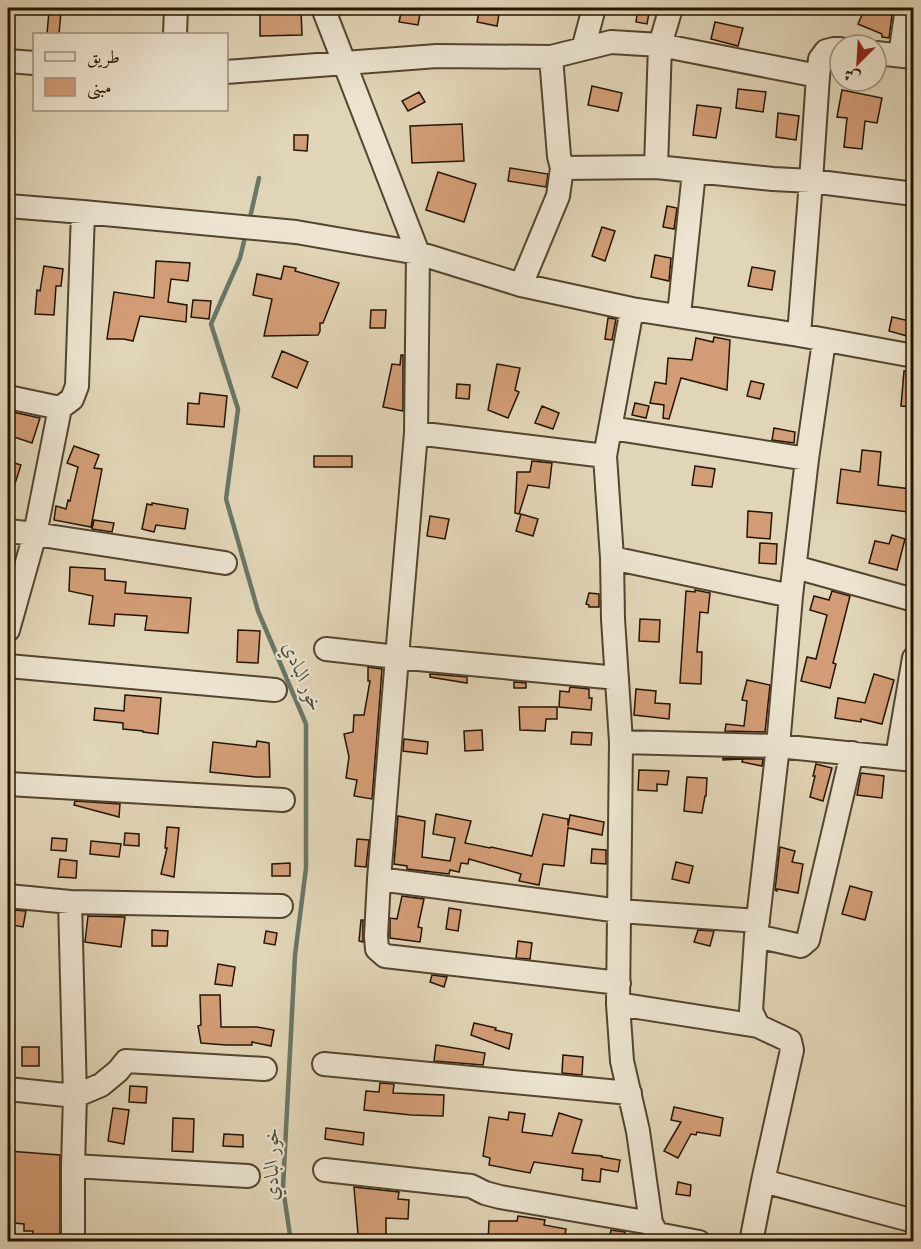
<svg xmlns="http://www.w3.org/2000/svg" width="921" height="1249" viewBox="0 0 921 1249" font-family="'Libre Bodoni',Amiri,serif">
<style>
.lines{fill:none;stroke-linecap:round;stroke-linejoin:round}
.stream{stroke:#687766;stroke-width:4.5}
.building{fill:#d29d76;stroke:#241501;stroke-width:1.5}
.minor-casing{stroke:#53452e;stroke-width:26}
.minor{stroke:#ece4d0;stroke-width:22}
.labels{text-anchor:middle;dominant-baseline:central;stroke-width:4.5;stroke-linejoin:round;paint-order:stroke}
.water-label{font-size:20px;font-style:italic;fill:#4c4e3c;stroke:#ece4d0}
</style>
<rect width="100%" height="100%" fill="#e1d5b7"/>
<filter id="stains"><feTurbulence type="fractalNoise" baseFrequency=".00333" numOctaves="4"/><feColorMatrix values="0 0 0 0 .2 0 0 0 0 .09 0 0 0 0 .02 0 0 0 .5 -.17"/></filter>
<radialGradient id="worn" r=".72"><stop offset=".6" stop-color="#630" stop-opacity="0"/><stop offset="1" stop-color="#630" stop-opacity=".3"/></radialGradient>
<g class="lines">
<path class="stream" d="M249,222L259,178
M246,233L240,258L211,324L238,409L226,499L258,611L306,724V868L295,955L283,1188L291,1242"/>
</g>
<path class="building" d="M402,8H421L418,25L399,22Z
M480,8H500L497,26L477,22Z
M638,8H650L647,24L636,22Z
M865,8H893L889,38L882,37V34L858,24Z
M301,10L302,35L260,36V11Z
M49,11L61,12L59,34H47Z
M715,22L743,28L738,46L711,39Z
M592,86L622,93L618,111L588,105Z
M738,89L766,92L763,112L736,108Z
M842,90L882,98L877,123L865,121L862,149L844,147L847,118L837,117Z
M419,92L425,102L408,111L402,101Z
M697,105L721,108L716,138L693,135Z
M778,113L799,116L796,140L776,137Z
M462,124L464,161L412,163L410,126Z
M294,135H308L307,151L294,150Z
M510,168L548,174L546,187L508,181Z
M438,172L476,184L464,222L426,210Z
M667,206L677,208L674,229L663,227Z
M602,227L615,231L605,261L592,256Z
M655,255L671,258L669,281L651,277Z
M156,261L190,263L188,281L171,279L168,302L187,305L186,322L140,316L133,341L124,339H107L114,292L154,298Z
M44,266L63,269L61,286H56L54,315L35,314L37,290L40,291Z
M284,266L296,268L295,271L339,283L323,323H320V331L318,335L264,336L272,299L253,295L257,274L281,279Z
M752,267L775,271L772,290L748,286Z
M193,300L211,301L209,319L191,317Z
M371,310H386L385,328H370Z
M892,317L914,322V338L889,331Z
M608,318L616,319L612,340L605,339Z
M714,337L730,340L727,390L681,378L669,419L663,418L664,405L650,403L655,382L666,384L668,358L692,360L696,338L713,342Z
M282,351L308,362L297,388L272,377Z
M401,355H403V411L383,407L392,364L400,365Z
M497,364L520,368L515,390L519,392L508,418L488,410Z
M904,371L914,372V407L901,406Z
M751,381L764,384L760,399L747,396Z
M457,384L470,385L469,399L456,398Z
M200,393L227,396L224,427L187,424L188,403L199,404Z
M635,403L649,406L646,418L632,415Z
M542,406L559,413L553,429L535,423Z
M8,411L40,418L32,443L8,435Z
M774,428L795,432L794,443L772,440Z
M74,446L99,455L94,468L102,469L91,527L54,520L56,506L66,509L68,500L70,501L78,467L67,463Z
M862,450L881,452L878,485L911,489L908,512L837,503L841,469L860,472Z
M314,456H352V467H314Z
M8,461L21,465L10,499L8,498Z
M532,461L552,463L549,488L528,485L519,514L515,513L517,472H530Z
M695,466L715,469L712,487L692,485Z
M152,503L188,509L185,529L156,525L154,532L142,529L147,504L152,505Z
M748,511L772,513L770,539L747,537Z
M521,514L538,519L533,536L516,531Z
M430,516L449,519L445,539L427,536Z
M94,520L114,523L112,532L92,529Z
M892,535L905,539L897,570L869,563L875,541L889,544Z
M760,543L777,544L776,564L759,563Z
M70,567L105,569V580L126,582L125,593L191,598L188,633L145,630L147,616L115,614L114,626L89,624L93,596L69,591Z
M695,590L710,593L708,613L700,612L697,652H702L701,684L680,683L686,591L695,592Z
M832,591L850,596L833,663L836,664L830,688L801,681L807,657L816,659L827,615L810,610L814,596L829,600Z
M589,593L599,594V607H589V605L586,604Z
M640,619L660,620L659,642L639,641Z
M238,630L260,631L258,663L237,662Z
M368,667L382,669L372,799L354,796L357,780L346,778L349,757L344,734L353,732L354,715H364L370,681H368Z
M430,674L467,677V683L430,677Z
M874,674L894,680L882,724L861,719V722L835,718L838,698L865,703Z
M747,680L770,685L765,732L725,731L726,724L744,726L747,701L742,700Z
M514,682L526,683V688H514Z
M570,687L589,689V698H592L591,710L559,707L560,691L569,692Z
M636,689L656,691L655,703L670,704L669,719L634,715Z
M125,695L161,698L158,734L143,732V731L123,729V723L94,720L95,708L124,711Z
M519,707H557V719H546L545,731L520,730Z
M482,730L483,750L465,751L464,731Z
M572,732L592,733L591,745L571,744Z
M404,739L428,742L427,754L403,751Z
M257,741L269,743L270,777H256L210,772L213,742L256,747Z
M723,758L763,759L762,766L742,762L743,759L723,760Z
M816,764L832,768L823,801L810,797L815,776H813Z
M639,770L669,771L667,785L657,784V791L638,790Z
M861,773L884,776L882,798L857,795Z
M687,777L707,778L706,796H705L702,813L684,811Z
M75,801L120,804L119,817L74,805Z
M436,814L471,821L465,843L490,848L491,847L532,856L543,814L568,819V826L570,815L604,822L602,835L568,828L564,866L543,864L539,885L519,881L521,874L469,859L468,864L461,863L459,872L450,870L449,874L407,869V866L394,864L398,816L425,821L422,857L450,861L455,838L433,834Z
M167,827L179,828L174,877L161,874L167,848H165Z
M125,833L139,834V846L124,845Z
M52,838L67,839L66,851L51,850Z
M357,839L369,840L366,867L355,866Z
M91,841L121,844L119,857L90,854Z
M780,847L795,851L792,862L803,864L798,893L777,889V891L775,890Z
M592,849L606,850V864L591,863Z
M60,859L77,861L76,878L58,877Z
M676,862L693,866L689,883L672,879Z
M290,863V876H272V864Z
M850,886L872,892L865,920L842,914Z
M402,896L424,899L418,927L422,928L420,942L390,938V918L397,919Z
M449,908L461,910L458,931L446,929Z
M14,910L26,911L23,927L12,925Z
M88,916L125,917L121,947L85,942Z
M361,920H363V942L359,941Z
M152,930L168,931L167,946H152Z
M698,930L714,931L710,946L694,942Z
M266,931L277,933L275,945L264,943Z
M518,941L532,943L530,959L516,958Z
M218,964L235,967L232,986L215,984Z
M432,975L447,977L444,987L430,982Z
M200,995H220L221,1027H257L274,1030L271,1046L252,1042V1045H226L201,1043L198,1026L201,1025Z
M474,1023L496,1028L495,1030L512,1034L509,1049L471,1035Z
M436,1045L485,1053L483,1065L434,1061Z
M22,1047H39V1066H22Z
M563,1055L583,1057L582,1075L562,1073Z
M380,1083L394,1084L393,1093L444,1095L443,1116L411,1115L364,1110L366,1091L379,1092Z
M130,1086L147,1087L146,1103L129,1102Z
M674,1107L723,1118L720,1136L697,1132L696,1135L691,1134L678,1158L664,1151L681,1122L671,1120Z
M113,1108L129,1110L124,1144L108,1141Z
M509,1112L525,1114L522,1132L552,1136L559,1113L582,1120L572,1153L602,1156V1157L620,1160L618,1172L601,1169L600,1182L582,1180L583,1169L534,1162L530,1173L489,1165L490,1158L483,1156L489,1117L508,1120Z
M173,1118L194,1119L193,1152L172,1151Z
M326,1128L364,1133L363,1145L325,1139Z
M224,1134L243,1135V1147L223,1146Z
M8,1151L60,1155V1242H32L33,1231H24V1224L14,1223V1214L8,1213Z
M678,1182L691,1185L690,1196L676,1194Z
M354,1187L399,1192L398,1199L409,1200L408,1219L386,1218V1236L358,1234Z
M518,1216L545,1220L544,1225L566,1229L564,1241L542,1239V1242H488L489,1221H517Z
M611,1230L625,1232L624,1238L610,1235Z"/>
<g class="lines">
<defs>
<path id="minor" d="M323,8L418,253L416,433L397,657L379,879L376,936L377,949L385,956L619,983
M175,34L176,8
M583,49L594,8
M876,53L913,57
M900,55L907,8
M8,61L34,63
M226,72L437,56L551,57L611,42L660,45L818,76L820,59L826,51L834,49H840
M656,167L660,45L671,8
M562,168L656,167L773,179L811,181L914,194
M8,206L83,212L296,232L418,253L521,285L632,309L799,335L914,356
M521,285L558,196L562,168L559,156L551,57
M632,309L605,456L612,558L613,619L621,742L618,1004L622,1061L638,1131L651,1223L657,1234L658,1242
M679,315L694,172
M799,335L811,181L818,76
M8,397L60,408L72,399L77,386L83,212
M611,428L807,459
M416,433L605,456
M8,531L35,534L225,563
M612,558L791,596
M795,567L914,600
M8,630L35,534L60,408
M326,649L397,657L617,678
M8,666L275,690
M621,742L778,746L914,760
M897,757L914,658
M8,784L283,800
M379,879L620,911L758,921
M8,896L70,902L281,906
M70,902L75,1096L73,1166V1242
M756,936L801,946L808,940L852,753
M618,1004L758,1026
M324,1064L630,1093
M8,1089L75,1096L101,1085L118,1071L126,1061L265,1069
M73,1166L248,1176
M325,1170L471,1186L485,1193L500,1197L651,1223
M763,1181L914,1221
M657,1234L699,1242
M751,1242L763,1181L792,1050L790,1041L758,1026L751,1011L756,936L778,746L791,596L807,459L824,341"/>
</defs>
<use href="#minor" class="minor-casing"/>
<use href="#minor" class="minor"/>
</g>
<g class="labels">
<g class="water-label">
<text transform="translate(302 677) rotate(67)">خور البادي</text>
<text transform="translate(272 1164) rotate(-90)">خور البادي</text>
</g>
</g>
<rect width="921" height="1249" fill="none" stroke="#e1d5b7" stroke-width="30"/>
<rect x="9" y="9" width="903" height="1231" fill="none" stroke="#241501" stroke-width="3"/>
<rect x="15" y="15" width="891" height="1219" fill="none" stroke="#241501" stroke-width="1.5"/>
<rect x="33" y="33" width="195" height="78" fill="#ece4d0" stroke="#9c917d" stroke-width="1.5"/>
<rect x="45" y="52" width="30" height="9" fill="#ece4d0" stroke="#9c917d" stroke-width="1.5"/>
<text x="87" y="63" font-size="18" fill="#241501">طريق</text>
<rect x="45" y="78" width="30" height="18" fill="#d29d76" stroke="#9c917d" stroke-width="1.5"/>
<text x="87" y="93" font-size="18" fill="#241501">مبنى</text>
<g transform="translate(858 63) rotate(204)"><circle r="28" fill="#ece4d0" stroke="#9c917d" stroke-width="1.5"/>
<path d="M0-4.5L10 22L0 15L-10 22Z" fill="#8f2418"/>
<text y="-9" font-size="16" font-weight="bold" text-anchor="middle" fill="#241501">ش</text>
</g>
<rect width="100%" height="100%" filter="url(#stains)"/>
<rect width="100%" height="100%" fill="url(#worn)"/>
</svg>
